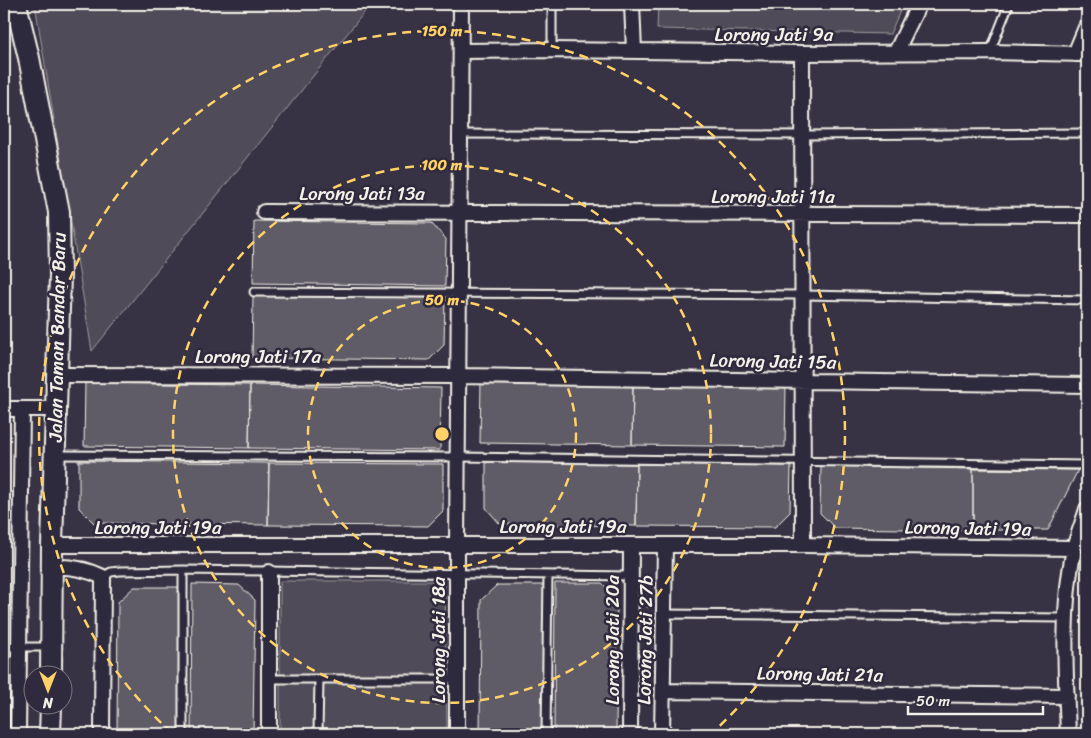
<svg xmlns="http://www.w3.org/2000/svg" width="1091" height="738" viewBox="0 0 1091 738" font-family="Sriracha,sans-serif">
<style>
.green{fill:#504b59;stroke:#a29ea0}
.building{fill:#5f5c67;stroke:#f4f1e8}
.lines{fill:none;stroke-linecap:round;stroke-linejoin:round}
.lane-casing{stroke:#f4f1e8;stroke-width:11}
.street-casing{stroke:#f4f1e8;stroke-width:18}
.secondary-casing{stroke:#f4f1e8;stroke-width:24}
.lane{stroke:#2f2a3d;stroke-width:7}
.street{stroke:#2f2a3d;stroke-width:14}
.secondary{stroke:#2f2a3d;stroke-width:20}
.ring{fill:none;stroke:#ffd166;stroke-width:2.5;stroke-dasharray:9 6}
.labels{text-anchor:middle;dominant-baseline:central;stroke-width:5;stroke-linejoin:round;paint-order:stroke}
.street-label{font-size:19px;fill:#f4f1e8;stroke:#2f2a3d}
.centre{fill:#ffd166;stroke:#2f2a3d;stroke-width:2.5}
.ring-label{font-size:15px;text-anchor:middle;font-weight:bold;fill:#ffd166;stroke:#2f2a3d;stroke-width:5;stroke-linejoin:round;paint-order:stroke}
</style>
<rect width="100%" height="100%" fill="#373244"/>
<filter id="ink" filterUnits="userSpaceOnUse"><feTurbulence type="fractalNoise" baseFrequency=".02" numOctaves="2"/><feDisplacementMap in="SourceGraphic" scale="10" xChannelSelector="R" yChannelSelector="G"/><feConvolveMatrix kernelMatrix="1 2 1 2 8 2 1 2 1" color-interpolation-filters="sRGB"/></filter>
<g filter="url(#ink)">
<path class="green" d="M35,4H371L92,351Z
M658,4H903L890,34L657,29Z
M280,581H445L447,734H280Z"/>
<path class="building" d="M254,221L431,223L446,239L445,286L253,283Z
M253,296L445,298L444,345L429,360L252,358Z
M481,380L633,383L632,445L480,443Z
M85,383L250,385L249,448L84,446Z
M633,383L786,385L785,447L632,445Z
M250,385L441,388L440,450L249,448Z
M79,461L269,463L268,525L94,523L79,508Z
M486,462L637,464L636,526L500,524L486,508Z
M269,463L443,464V511L428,526L268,525Z
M637,464L791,466L790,512L775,527L636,526Z
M821,466L973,469V530L835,528L820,513Z
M973,469L1078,470L1048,530H973Z
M555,583H602L617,598L616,734H554Z
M192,584L239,585L255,600L253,734H191Z
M497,585H544L543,734H480L481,600Z
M134,587H181L180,734H117L118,602Z"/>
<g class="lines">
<defs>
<path id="lane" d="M552,4V50
M990,52L1009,4
M460,134L803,135L1087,133
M254,292L803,295L1087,300
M55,455L458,457L1087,465
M183,570V734
M103,577L111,572L120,571L183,570L631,576
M664,614L1066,618
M4,647H48
M269,679H457
M318,734L319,679
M546,734L548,575"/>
<path id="street" d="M632,4L634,51
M461,51L552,50L802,53L990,52L1087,54
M896,52L919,4
M802,53L803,545
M1075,54L1087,25
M264,212L1087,215
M58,375L458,376L1087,385
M4,409H56
M52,545H803L1074,548
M52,567C71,566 86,569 103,577L102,734
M269,572V734
M663,691L1067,696
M18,734L22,410
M457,734V545L461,4
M630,734L631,545
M662,734L665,546
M1068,734C1066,676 1061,607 1074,550C1077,536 1083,523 1087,509"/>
<path id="secondary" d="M16,4L29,58L59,212L60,275L52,545L51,676
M50,734L51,706"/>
</defs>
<use href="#lane" class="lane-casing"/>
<use href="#street" class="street-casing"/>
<use href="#secondary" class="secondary-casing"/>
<use href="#lane" class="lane"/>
<use href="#street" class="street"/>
<use href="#secondary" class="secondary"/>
</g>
</g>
<g class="ring">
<circle cx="442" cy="434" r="134"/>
<circle cx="442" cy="434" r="269"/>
<path d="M172 733A403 403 0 1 1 712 733"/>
</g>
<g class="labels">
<g class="street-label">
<text x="774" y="34">Lorong Jati 9a</text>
<text x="362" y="193">Lorong Jati 13a</text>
<text x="773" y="196">Lorong Jati 11a</text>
<text transform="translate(57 337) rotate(-89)">Jalan Taman Bandar Baru</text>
<text x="258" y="356">Lorong Jati 17a</text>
<text transform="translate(773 361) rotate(1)">Lorong Jati 15a</text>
<text x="563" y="526">Lorong Jati 19a</text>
<text x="158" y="527">Lorong Jati 19a</text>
<text transform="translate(968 528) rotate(1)">Lorong Jati 19a</text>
<text transform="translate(438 640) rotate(-90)">Lorong Jati 18a</text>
<text transform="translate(612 640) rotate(-90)">Lorong Jati 20a</text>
<text transform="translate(645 640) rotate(-89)">Lorong Jati 27b</text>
<text transform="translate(820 674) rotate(1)">Lorong Jati 21a</text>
</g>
</g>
<circle cx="442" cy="434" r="8" class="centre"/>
<g class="ring-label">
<text x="442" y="36">150 m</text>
<text x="442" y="170">100 m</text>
<text x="442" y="305">50 m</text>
</g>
<rect width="1091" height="738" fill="none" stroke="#2f2a3d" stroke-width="20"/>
<rect x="10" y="10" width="1071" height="718" fill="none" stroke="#f4f1e8" stroke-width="2" filter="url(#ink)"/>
<g transform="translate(48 690) rotate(180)"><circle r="24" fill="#2f2a3d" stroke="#7e7a81"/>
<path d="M0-4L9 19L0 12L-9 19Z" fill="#ffd166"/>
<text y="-8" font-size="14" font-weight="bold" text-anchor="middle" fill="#f4f1e8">N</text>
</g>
<path d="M908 706v8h135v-8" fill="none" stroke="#f4f1e8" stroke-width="2.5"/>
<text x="916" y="706" font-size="15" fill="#f4f1e8" stroke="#2f2a3d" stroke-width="4" paint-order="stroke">50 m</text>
</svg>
